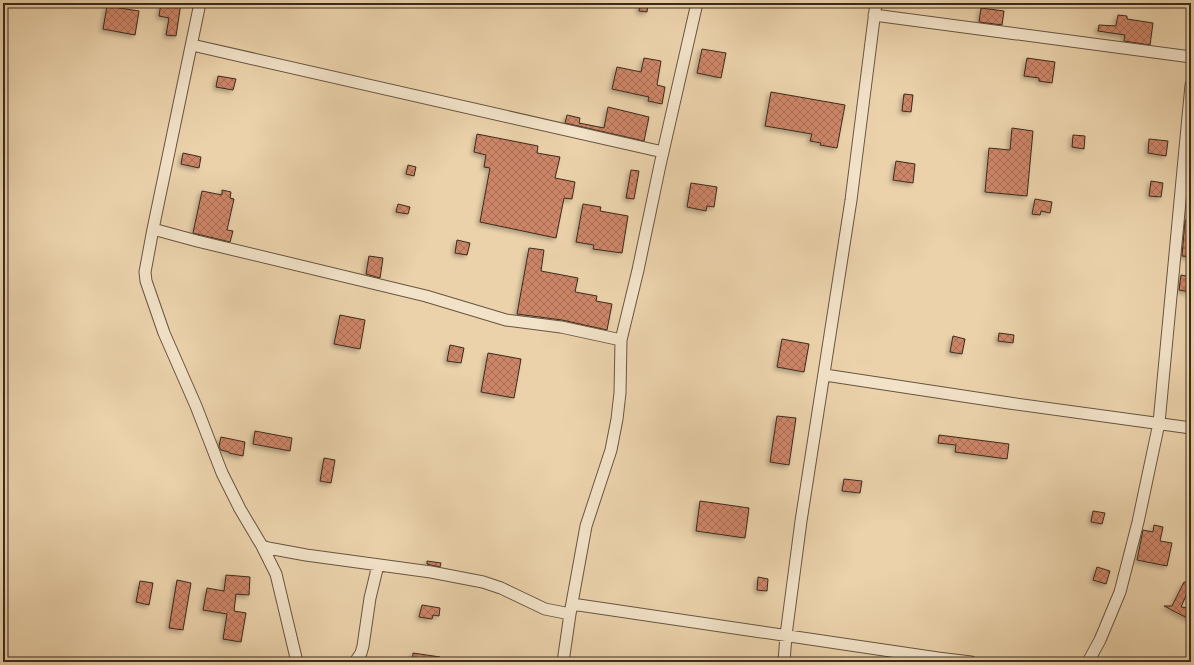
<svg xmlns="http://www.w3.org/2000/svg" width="1194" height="665" viewBox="0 0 1194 665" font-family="'IM FELL English',serif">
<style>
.building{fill:url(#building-cross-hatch);stroke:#3b2b1c;filter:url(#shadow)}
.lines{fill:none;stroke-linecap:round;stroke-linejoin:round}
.minor-casing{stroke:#675540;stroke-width:13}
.minor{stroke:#f2e2c8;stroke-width:11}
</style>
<defs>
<pattern id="building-cross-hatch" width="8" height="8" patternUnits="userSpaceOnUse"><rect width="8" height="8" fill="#cd8568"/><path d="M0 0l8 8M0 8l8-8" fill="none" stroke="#a86d55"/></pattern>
<filter id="shadow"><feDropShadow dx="-2.5" dy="2.5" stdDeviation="2" flood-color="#0004"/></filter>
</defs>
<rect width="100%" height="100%" fill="#ebd2ab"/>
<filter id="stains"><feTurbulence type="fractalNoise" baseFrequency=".005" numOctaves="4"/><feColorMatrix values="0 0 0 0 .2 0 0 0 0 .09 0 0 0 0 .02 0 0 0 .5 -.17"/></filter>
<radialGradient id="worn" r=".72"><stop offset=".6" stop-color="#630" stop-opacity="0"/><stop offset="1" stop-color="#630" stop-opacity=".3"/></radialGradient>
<path class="building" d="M161,3H181L176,36L166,35L169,18L159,16Z
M640,3H648L647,12L639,11Z
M107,6L139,11L135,35L103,29Z
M981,8L1004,11L1002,25L979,22Z
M1118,15L1127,16V19L1153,23L1150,45L1124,41L1125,35L1098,31L1099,25L1116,26Z
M702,49L726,53L721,78L697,73Z
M644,58L661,61L657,85L665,87L662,104L648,101L649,97L612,89L617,67L641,72Z
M1027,58L1055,62L1052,83L1039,81V78L1024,76Z
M218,76L236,79L233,90L216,87Z
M771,92L845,105L837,148L820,145L821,143L810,141L812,134L765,126Z
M904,94L913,95L911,112L902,111Z
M608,107L649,117L644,141L565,123L567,115L580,118L579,123L604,128Z
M1012,128L1033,131L1027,196L985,192L989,148L1010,150Z
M477,134L538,146L537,153L560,157L555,178L575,182L572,199L564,198L556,238L480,222L490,168L484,167L486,155L474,152Z
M1073,135L1085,136L1084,149L1072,147Z
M1149,139L1168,141L1166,156L1148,153Z
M183,153L201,157L199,168L181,164Z
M896,161L915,164L913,183L893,180Z
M408,165L416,167L414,176L406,174Z
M631,170L639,171L634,199L626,198Z
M1151,181L1163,183L1161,197L1149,196Z
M691,183L717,187L714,207L707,206L706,211L687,207Z
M222,190L231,192L230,198L234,199L227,230L233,231L230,242L193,233L202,191L222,195Z
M1035,199L1052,202L1050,213L1041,211L1040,215L1032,214Z
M398,204L410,207L408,214L396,212Z
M583,204L601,207L600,211L628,216L622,253L593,249L594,245L576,242Z
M1185,220H1191V257L1182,256Z
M457,240L470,243L467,255L455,253Z
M529,248L544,250L541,271L578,278L575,292L597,296L596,301L612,304L607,330L562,320L517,314Z
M369,256L383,258L380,278L366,274Z
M1181,275L1191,277V292L1179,290Z
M340,315L365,320L360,349L334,344Z
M999,333L1014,335L1013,343L998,341Z
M953,336L965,339L962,354L950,352Z
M782,339L809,344L804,372L777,367Z
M450,345L464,348L461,363L447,361Z
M488,353L521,359L514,398L481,392Z
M777,416L796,418L789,465L770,462Z
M255,431L292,438L290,451L253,444Z
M939,435L1009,444L1007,459L955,452L956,445L938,443Z
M221,437L245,442L243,456L229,453V452L221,450L219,446Z
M324,458L335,460L331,483L320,481Z
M844,479L862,481L860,493L842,491Z
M700,501L749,508L745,538L696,531Z
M1093,511L1105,513L1102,524L1091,522Z
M1154,525L1163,527L1160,541L1172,543L1167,566L1137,560L1143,530L1153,532Z
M427,561L441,563L440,567L427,564Z
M1097,567L1110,571L1106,584L1093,580Z
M226,575L250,577L249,595L236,594L234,611L246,613L241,642L223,639L227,614L203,610L207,588L224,591Z
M758,577L768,579L767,591L757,590Z
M177,580L191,583L183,630L169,628Z
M140,581L153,583L149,605L136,602Z
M1184,582L1190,583L1189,589L1181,607L1191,608V620L1164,606H1172Z
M422,605L440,608L439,616L433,615L432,619L419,617Z
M413,653L440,657V662H412Z"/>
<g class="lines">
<defs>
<path id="minor" d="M200,3L153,229L197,241L426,296L506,320L561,327L621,340L638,270L660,165L697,3
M874,15L1191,57
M192,45L663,152
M153,229L145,272L146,281L164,333L196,406L222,473L240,509L262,546L268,548L306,555L431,572L483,582L501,588L545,609L570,614L586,526L611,450L617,419L620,393L621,340
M825,375L1009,403L1191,428
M262,546L276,574L297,662
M572,604L938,658L971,662
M355,662L361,653L363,646L370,598L378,565
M563,662L570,614
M784,662L786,635L801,521L851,200L876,3
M1088,662L1100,640L1120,592L1138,522L1159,423L1191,85"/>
</defs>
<use href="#minor" class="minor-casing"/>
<use href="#minor" class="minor"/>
</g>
<rect width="1194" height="665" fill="none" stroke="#ebd2ab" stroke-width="16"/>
<rect x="4" y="4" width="1186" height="657" fill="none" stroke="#3b2b1c" stroke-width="2"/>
<rect x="8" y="8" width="1178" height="649" fill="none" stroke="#3b2b1c"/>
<rect width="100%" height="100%" filter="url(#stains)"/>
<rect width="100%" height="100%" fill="url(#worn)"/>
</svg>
